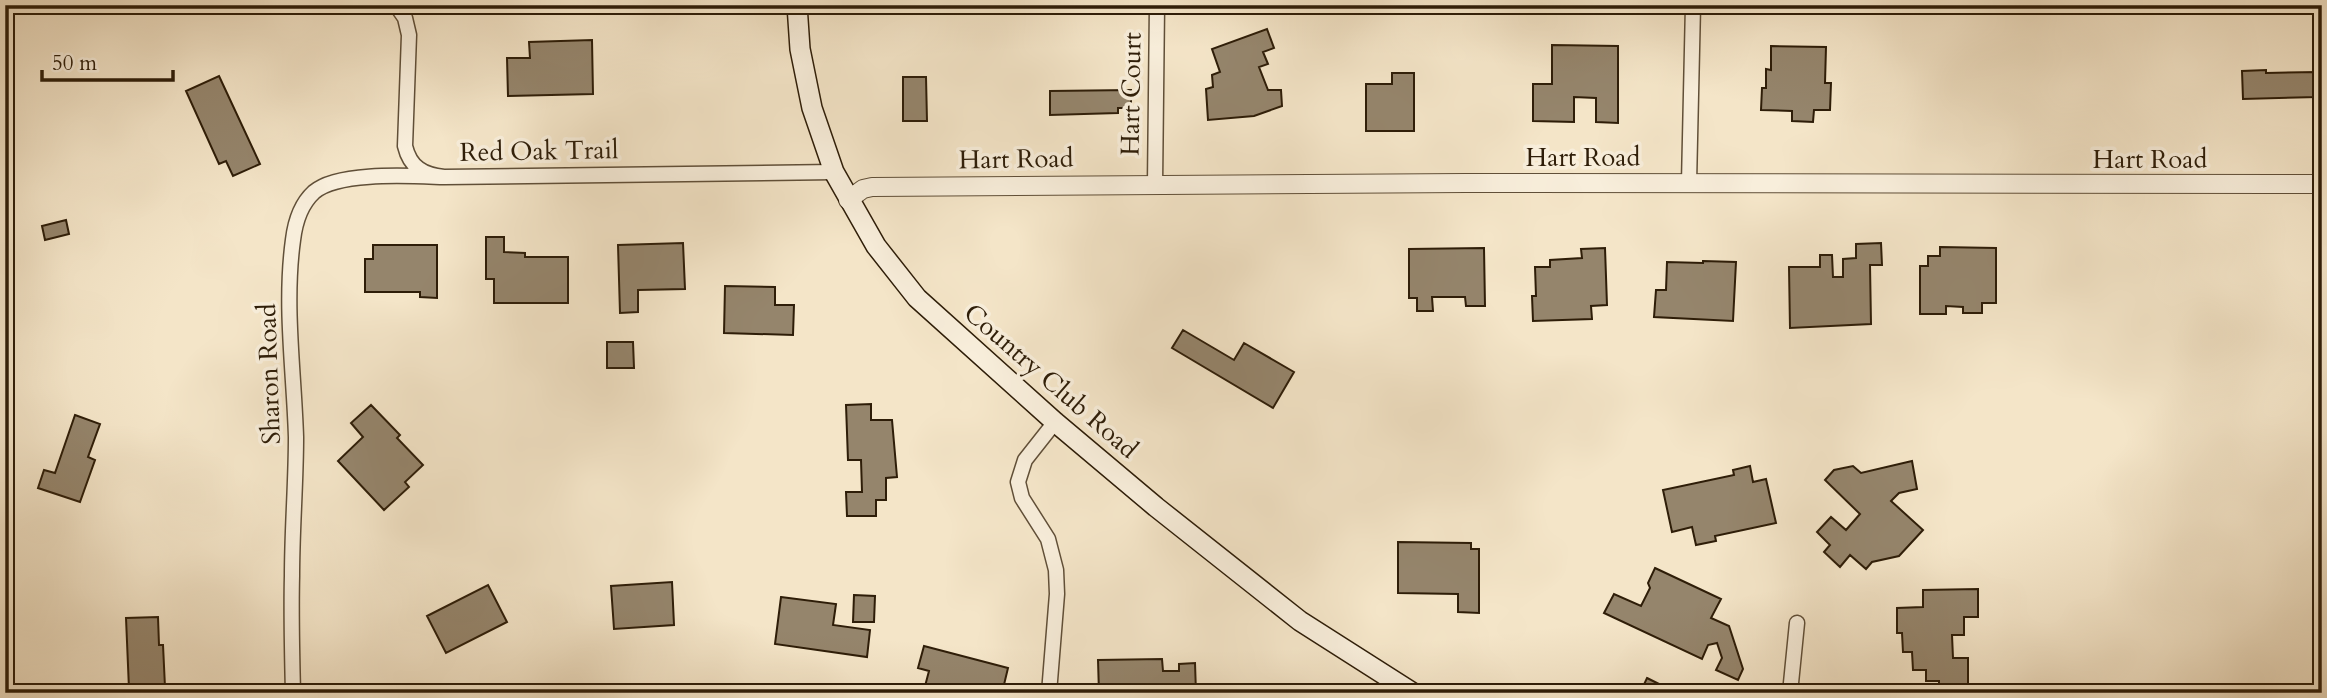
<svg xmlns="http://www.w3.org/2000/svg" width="2327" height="698" viewBox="0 0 2327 698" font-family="Cardo,serif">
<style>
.building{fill:#95856c;stroke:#2e1d08;stroke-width:2}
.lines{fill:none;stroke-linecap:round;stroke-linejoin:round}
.minor-casing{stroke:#604f38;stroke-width:17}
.tertiary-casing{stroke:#604f38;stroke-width:20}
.secondary-casing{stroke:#2e1d08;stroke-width:22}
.minor{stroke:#f8eedb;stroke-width:14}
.tertiary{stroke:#f8eedb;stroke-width:18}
.secondary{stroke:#f8eedb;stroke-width:19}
.labels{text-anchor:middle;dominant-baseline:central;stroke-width:7;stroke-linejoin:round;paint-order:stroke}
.street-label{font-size:26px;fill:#2e1d08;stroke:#f8eedb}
</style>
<rect width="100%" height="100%" fill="#f4e5c8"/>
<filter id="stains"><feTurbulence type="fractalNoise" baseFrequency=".00286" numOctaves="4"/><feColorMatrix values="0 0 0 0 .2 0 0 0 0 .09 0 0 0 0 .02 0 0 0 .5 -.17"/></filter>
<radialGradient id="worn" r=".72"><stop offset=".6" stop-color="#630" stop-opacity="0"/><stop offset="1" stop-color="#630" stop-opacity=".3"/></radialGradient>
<path class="building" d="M1763,5H1819V7Z
M1267,29L1274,48L1263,52L1268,64L1259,67L1268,90H1281L1282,106L1254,116L1208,120L1206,89L1213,87L1212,75L1220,72L1212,49Z
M592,40L593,94L508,96L507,58H530L529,42Z
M1552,45L1618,46V123L1596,122V98L1574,97V122L1533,121V84H1552Z
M1771,46L1826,47L1825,83H1831L1830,110H1814L1813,122L1792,121V111L1761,110L1762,88H1766V69L1771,70Z
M2266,70V73L2317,72V97L2243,99L2242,71Z
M1392,73H1414V131H1366V84H1392Z
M219,76L260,164L233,176L226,161L219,164L186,91Z
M903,77H926L927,121H903Z
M1131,90V108H1118V113L1050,115V91Z
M66,220L69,234L45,240L42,226Z
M486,237H504V252L525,253V257H568V303H494V279H486Z
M683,243L685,289L638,290V312L620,313L618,245Z
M1881,243L1882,265H1870L1871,324L1790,328L1789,267H1820V255H1832L1833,277H1843V259L1856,258V244Z
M373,245H437V298L420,297V292H365V259H373Z
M1940,247L1996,248V303H1982V313H1963V307L1946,306V314H1920V266H1928V256H1940Z
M1484,248L1485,306H1466L1465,297H1432L1433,311H1417V298H1409V249Z
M1605,248L1607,305L1591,306L1592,319L1533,321L1532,296H1536L1535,267H1550V260L1582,258L1581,249Z
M1703,261L1736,262L1733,321L1654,317L1656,290H1666L1667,262L1703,263Z
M725,286L775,287V305H794L793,335L724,333Z
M1183,330L1234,360L1244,343L1294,372L1273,408L1172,348Z
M607,342H633L634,368H607Z
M871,404V420H892L897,477L886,478V500H876V516H847L846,492H862L861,460H848L846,405Z
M371,405L400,435L397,438L423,465L405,482L409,487L384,510L338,461L363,437L351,423Z
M75,415L100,424L88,457L95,460L80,502L38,488L44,470L55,473Z
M1912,461L1917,489L1899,493L1891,501L1923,530L1899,556L1872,562L1866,569L1850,555L1840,567L1824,552L1830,545L1817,532L1831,517L1846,530L1860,514L1825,480L1834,470L1853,466L1861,473Z
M1750,466L1753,482L1766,479L1776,523L1715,536L1716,541L1696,545L1692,527L1672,532L1663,490L1734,475L1733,470Z
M1398,542L1471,543V549H1479V613L1458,612V594L1398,593Z
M1655,568L1721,599L1711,618L1729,626L1743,669L1738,680L1716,670L1722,658L1717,643L1708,645L1702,659L1604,613L1614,594L1641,606L1650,588L1648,583Z
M672,582L674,625L614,629L611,586Z
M488,585L507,622L446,653L427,616Z
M1978,589V617H1964V635H1952L1953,658H1968V689L1939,690V681H1926V670H1913L1912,652H1903L1902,633H1897V608L1923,607V590Z
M854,595L875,596L874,622H853Z
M781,597L836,604L833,625L870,630L867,657L775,644Z
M158,617L159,645H163L165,687L129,689L126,618Z
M924,646L1008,668L1002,693H936L924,690L929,671L918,668Z
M1162,659L1163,671H1179V664L1195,663L1196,693H1099L1098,660Z
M1647,678L1677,693H1640Z"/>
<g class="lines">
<defs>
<path id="minor" d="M396,5L405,18L409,35L405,146C410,167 423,175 444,177L834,172
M1689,183L1693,5
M1155,184L1157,5
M293,693C292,654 291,615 292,576C292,529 296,483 296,437C294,372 284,305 293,240C295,223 301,204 314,192C338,171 412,176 444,177
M1049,693L1057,594L1056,570L1048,539L1022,498L1018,482L1025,460L1055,422
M1790,693L1797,623"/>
<path id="tertiary" d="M848,200L863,189L872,187L1465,183L2322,184"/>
<path id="secondary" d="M797,5L800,49L812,108L834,172L876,246L917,298L1055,422L1156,507L1300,621L1413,693"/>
</defs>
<use href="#minor" class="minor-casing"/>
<use href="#tertiary" class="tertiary-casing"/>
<use href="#secondary" class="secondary-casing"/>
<use href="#minor" class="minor"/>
<use href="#tertiary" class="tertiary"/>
<use href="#secondary" class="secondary"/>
</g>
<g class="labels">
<g class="street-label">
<text transform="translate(1131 94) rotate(-89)">Hart Court</text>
<text transform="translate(539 151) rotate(-1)">Red Oak Trail</text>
<text x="1583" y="157">Hart Road</text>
<text transform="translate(1016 159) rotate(-1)">Hart Road</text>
<text x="2150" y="159">Hart Road</text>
<text transform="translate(269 374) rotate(-92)">Sharon Road</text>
<text transform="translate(1051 381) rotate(41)">Country Club Road</text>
</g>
</g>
<rect width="2327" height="698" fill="none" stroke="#f4e5c8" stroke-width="28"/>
<rect x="7" y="7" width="2313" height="684" fill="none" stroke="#2e1d08" stroke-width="3.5"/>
<rect x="14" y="14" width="2299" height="670" fill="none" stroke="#2e1d08" stroke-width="2"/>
<path d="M42 70v10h131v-10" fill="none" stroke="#2e1d08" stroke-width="3.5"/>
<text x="52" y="70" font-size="21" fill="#2e1d08" stroke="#f8eedb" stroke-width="5" paint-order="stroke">50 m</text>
<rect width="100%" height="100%" filter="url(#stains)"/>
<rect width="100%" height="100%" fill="url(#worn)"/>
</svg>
